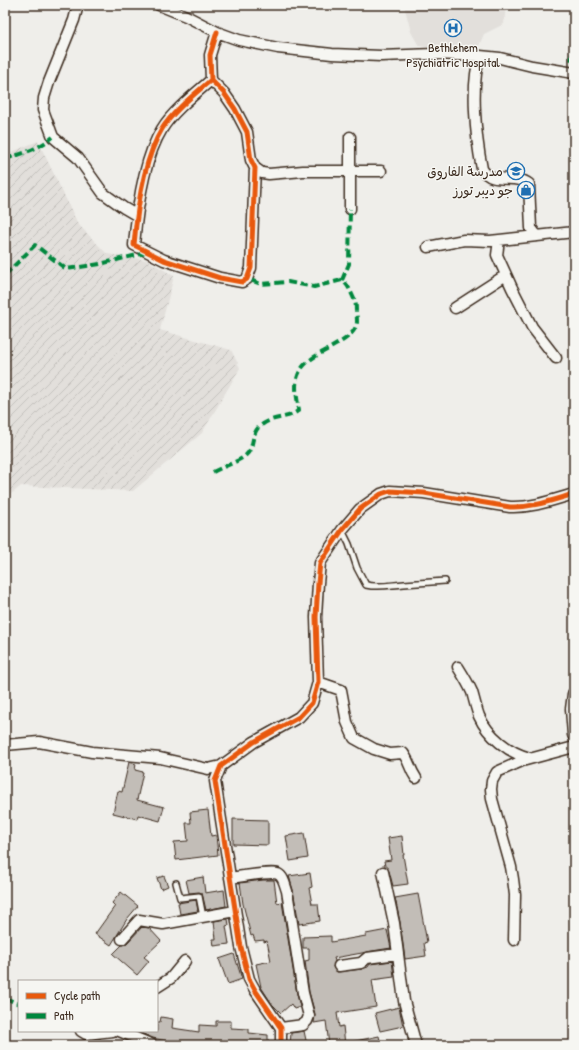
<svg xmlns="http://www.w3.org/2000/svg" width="579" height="1050" viewBox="0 0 579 1050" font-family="'Patrick Hand','Playpen Sans Arabic',sans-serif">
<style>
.built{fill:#e2dfdb}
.industrial{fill:url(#industrial-furrows)}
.building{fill:#c2bdb7;stroke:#3b2a1e}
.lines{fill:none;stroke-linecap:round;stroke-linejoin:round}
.service-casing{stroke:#3b2a1e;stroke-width:8}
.minor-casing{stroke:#3b2a1e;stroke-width:13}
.tertiary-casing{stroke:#3b2a1e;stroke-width:15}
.service{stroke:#f6f6f2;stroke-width:5}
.minor{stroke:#f6f6f2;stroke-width:10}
.tertiary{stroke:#f6f6f2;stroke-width:12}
.quiet{stroke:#00873e;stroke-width:4;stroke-dasharray:8 4;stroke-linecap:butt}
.cycleway-casing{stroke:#f6f6f2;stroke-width:8}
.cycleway{stroke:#e8590c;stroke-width:5}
.labels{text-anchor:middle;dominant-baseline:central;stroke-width:3;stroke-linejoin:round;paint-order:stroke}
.poi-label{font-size:13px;fill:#3b2a1e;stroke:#f6f6f2;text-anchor:end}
</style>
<defs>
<pattern id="industrial-furrows" width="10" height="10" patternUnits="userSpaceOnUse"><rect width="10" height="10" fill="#e2dfdb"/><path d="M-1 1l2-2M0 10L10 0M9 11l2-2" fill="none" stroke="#c3c0bc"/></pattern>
</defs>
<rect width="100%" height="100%" fill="#efeeea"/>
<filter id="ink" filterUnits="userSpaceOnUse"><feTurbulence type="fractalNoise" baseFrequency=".025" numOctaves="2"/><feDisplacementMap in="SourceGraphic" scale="8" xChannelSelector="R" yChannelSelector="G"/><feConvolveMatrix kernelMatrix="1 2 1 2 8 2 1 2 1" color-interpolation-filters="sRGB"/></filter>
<g filter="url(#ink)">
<path class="built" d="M404,5H506L504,24L484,34L476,53L419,46L411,32Z"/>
<path class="industrial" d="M38,141L78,224L107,254L147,260L174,276L160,330L231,350L240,368L202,433L133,491L21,486L5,499V155Z"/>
<path class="building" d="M129,762L136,764L135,770L143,772L137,800L164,807L160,821L138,815L137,819L113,813L118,791L122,792Z
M208,810L211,836L216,835L218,855L176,860L174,842L188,841L186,823H191L190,812Z
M233,819L268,820V845L233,844Z
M304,833L308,858L290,861L286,836Z
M402,836L404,855H403L408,884L393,886L389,871L385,866L384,861L391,860L388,838Z
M310,873L312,887L309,888L312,904H318L320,921L299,924L293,890L289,876Z
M164,876L168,886L161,889L157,878Z
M203,877L205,893L224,890L226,906L206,910L202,893L199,892L189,893L186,880Z
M263,880H274L277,903L282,902L297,994L300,1007L294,1009L291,1004L281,1013L272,1004L261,987L256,964L271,961L267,941L264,942V940L255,941L253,935L251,936L243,904L240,883Z
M121,892L138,906L127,919L111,945L95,934L115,906L112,903Z
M418,894L427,942L424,943L426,956L405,959L400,922L395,898Z
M196,900L198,911L180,914L178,903Z
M228,919L229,925L226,926L229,944L214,946L213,939H216L214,921Z
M142,927L149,928L161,941L144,957L149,961L137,975L113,954L122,945L127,943Z
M387,930L391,948L366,952L362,953L334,958L335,961L333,967L337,972L362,969L368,967L370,964L392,961L394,977L372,980L376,1007L337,1013L339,1027L343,1026L345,1045H329L326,1021L314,1023L315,1014L309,992L305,961L309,960V948H303V937L331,936V942L366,936V934Z
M234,954L242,979L228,984L219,959Z
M399,1007L403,1026L380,1031L375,1013Z
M161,1017L173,1019L172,1028L199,1032V1025L216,1026V1021H231V1028L249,1029V1033L268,1035V1044L257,1042V1045H175V1043L153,1038L136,1031H157V1022H160Z
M304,1031L307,1045H290L291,1033Z
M379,1036L381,1045H351V1042Z
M100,1039L101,1045H79V1041Z"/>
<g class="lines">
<defs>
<path id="service" d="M342,530L349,544L357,568L366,585C379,588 390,585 404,584C417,583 431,582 445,581
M176,883L180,898L199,896L203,917"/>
<path id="minor" d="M78,5L74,20L49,82L44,98L43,110L53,137L78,158L103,193L124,208L136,215
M159,5L186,16L217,32L239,40L278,48L332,54L381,56L434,54L480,56L500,58L532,66L574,73
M480,56C470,85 476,138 482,169C492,186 515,173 529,184L531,228L537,236
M211,80C196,93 172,112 162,129C143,160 137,209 134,245L164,260L220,278L242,282L247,279L251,268L255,168L251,160L247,132L235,109L224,93L211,80L210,55L217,32
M350,137V209
M255,168L262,173L269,174L303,171H381
M499,240L497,255L512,288L532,327L556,358
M428,247L464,240L490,241L574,232
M455,308L506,275
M458,667C463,675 468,683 472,692C474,699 476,708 479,716C488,736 509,753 530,758
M318,682L341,690L347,722L354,738L374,749L390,754L403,753C410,762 409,768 416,778
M5,745L39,742L92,752L160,758L208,769L221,766
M383,872L394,923L404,1001L416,1045
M230,878C238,877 272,871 278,874C284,877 285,886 287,891L303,993L309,1016L307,1021L303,1025L281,1028
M122,939L139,920L163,924L235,911
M514,940L515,895L513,879L511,867L492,799L491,789L492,781L497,772L522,761L574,747
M339,966L361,963L367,958L397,954
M157,987L171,978L185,961
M81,1031L86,1034L113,1031
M119,1031L153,1045
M281,1045V1028L255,990L249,979L241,947L215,781L221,766L254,742L299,717L312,703L318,682L316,617L318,583L320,563L342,530L360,509L381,494L390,491L424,493L510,507C532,508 553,500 574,494"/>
<path id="tertiary" d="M574,694L572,709L574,735"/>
</defs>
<use href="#service" class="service-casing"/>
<use href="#minor" class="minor-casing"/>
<use href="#tertiary" class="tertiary-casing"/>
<use href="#service" class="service"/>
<use href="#minor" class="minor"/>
<use href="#tertiary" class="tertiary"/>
<path class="quiet" d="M574,41L571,61L574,62
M5,159C22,154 38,149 53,137
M5,275L35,245L66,269L100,264L149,252
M342,280L349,264L350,209
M213,472C220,468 242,460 246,455C256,446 249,432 263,424C275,416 289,419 299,410C297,397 293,383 300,371C310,351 355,344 357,322C357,319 357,316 356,313C356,309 356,304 355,301C351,293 349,285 342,280L314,287L288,282L261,284L247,279
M5,998L19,1004"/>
<defs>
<path id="cycleway" d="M211,80C196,93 172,112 162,129C143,160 137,209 134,245L164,260L220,278L242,282L247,279L251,268L255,168L251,160L247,132L235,109L224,93L211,80L210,55L217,32
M281,1045V1028L255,990L249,979L241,947L215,781L221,766L254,742L299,717L312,703L318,682L316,617L318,583L320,563L342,530L360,509L381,494L390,491L424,493L510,507C532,508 553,500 574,494"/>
</defs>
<use href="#cycleway" class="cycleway-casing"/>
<use href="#cycleway" class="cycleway"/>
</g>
</g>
<defs>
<symbol id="hospital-ring" viewBox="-11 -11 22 22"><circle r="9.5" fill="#f6f6f2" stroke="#1f6fb2" stroke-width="1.5"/><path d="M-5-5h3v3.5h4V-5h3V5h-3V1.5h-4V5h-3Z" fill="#1f6fb2"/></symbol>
<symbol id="school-ring" viewBox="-11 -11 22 22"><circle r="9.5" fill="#f6f6f2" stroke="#1f6fb2" stroke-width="1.5"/><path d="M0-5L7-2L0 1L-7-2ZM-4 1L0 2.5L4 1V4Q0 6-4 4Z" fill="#1f6fb2"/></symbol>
<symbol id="shop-ring" viewBox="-11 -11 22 22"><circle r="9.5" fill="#f6f6f2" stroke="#1f6fb2" stroke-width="1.5"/><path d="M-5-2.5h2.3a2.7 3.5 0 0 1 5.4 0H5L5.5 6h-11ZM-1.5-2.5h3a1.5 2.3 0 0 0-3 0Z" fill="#1f6fb2"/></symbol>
</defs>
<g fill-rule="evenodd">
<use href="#hospital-ring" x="443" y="18" width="20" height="20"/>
<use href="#school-ring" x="506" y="161" width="20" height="20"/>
<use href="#shop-ring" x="516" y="180" width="20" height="20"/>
</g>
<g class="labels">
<g class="poi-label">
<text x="453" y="47" text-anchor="middle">Bethlehem<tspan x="453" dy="15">Psychiatric Hospital</tspan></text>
<text x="503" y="171">مدرسة الفاروق</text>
<text x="513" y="190">جو ديبر تورز</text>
</g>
</g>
<rect width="579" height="1050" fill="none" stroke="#f6f6f2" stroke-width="20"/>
<rect x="10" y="10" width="559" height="1030" fill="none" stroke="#3b2a1e" stroke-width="1.5" filter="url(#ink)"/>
<rect x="18" y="980" width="140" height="52" fill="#f6f6f2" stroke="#aba49d"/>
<rect x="26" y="993" width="20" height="6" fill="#e8590c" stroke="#aba49d"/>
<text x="54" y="1000" font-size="12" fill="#3b2a1e">Cycle path</text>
<rect x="26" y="1013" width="20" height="6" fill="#00873e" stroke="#aba49d"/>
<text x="54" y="1020" font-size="12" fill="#3b2a1e">Path</text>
</svg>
